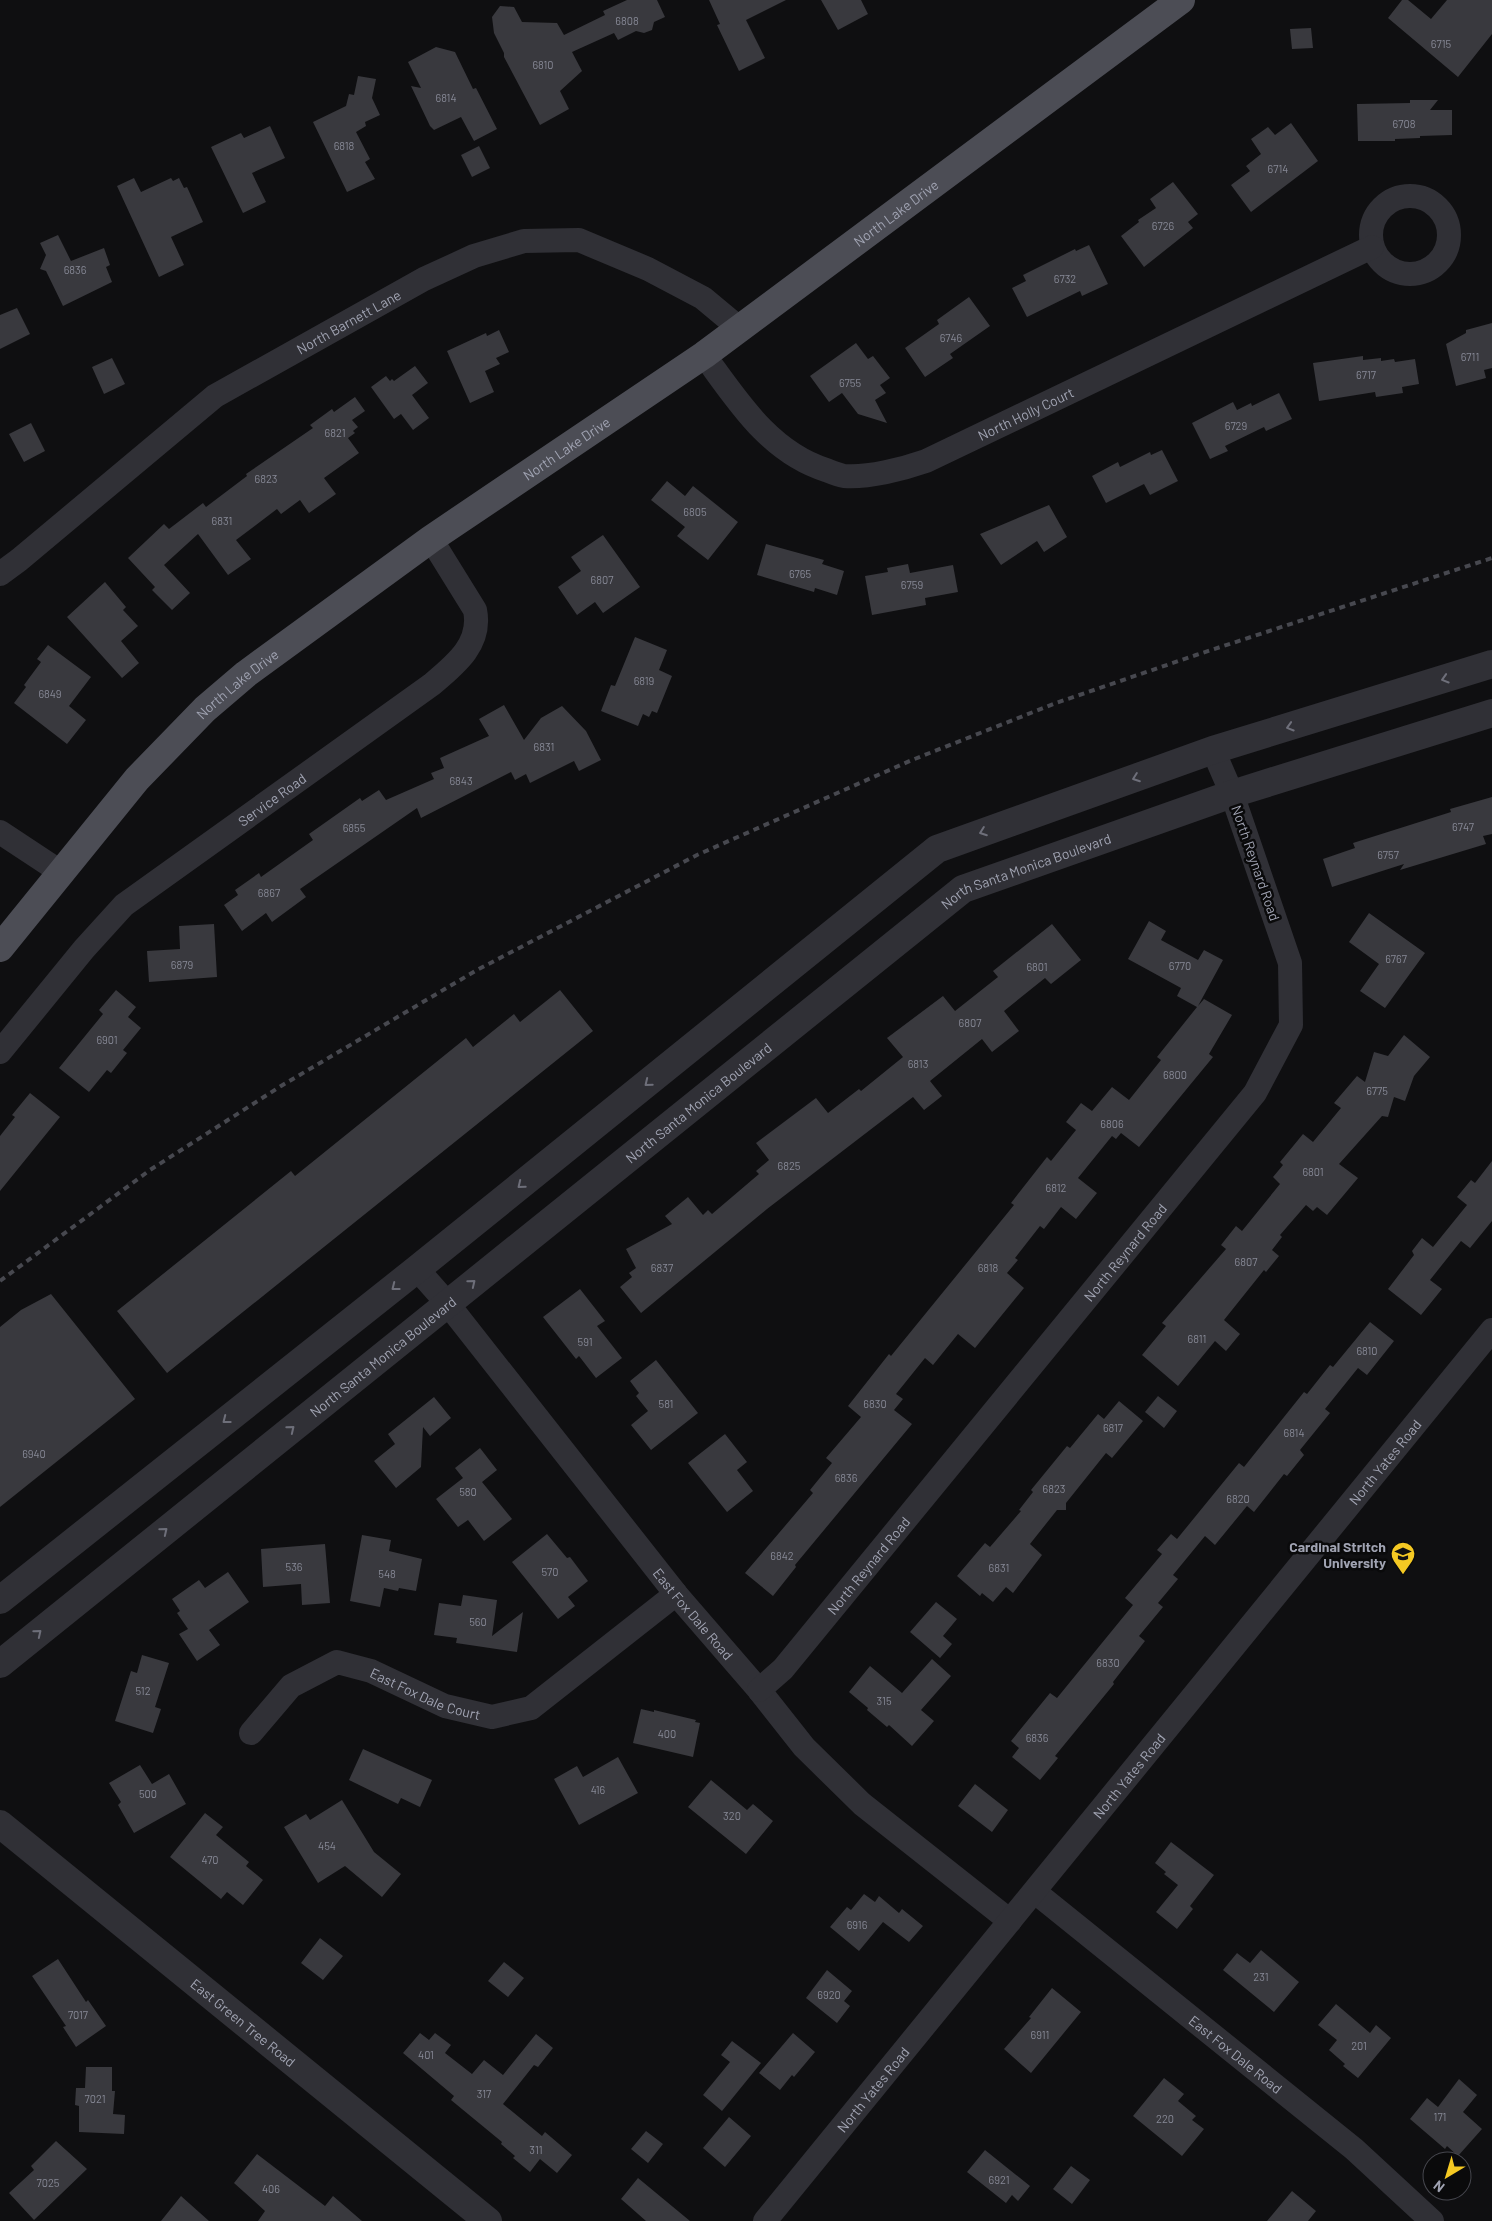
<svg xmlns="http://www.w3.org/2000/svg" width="1492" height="2221" viewBox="0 0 1492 2221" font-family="Barlow,sans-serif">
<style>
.building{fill:#39393e}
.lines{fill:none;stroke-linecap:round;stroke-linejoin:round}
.minor{stroke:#303036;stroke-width:24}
.tertiary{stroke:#303036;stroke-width:28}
.primary{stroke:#4c4d55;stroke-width:28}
.rail{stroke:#47484f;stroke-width:4;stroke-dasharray:6 5;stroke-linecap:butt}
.oneway{stroke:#6e6f7a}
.labels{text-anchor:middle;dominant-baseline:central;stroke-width:5;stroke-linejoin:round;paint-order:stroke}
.number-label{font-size:11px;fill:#868895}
.street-label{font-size:14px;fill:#a0a3b2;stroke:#0a0a0b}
.poi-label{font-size:14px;font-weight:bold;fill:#a0a3b2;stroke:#0a0a0b;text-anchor:end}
</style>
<rect width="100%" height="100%" fill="#0f0f11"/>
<path class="building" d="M627,0H657L665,17L654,22L652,30L644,33L636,31L618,40L614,33L572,52L582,71L560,91L569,109L540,125L504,57V53L494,33L492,17L500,6L514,7L522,22L557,23L564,35L605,15L603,11Z
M709,0H786L746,20L765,58L739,71L717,25L720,24Z
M821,0H861L868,14L838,30Z
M1402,0H1408L1431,19L1447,0H1492V34L1458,77L1388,18Z
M1311,28L1313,48L1292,49L1290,29Z
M436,47L455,52L473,89L476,88L497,129L474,141L461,117L434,130L430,126L411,86L421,88L408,62Z
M358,76L376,79L372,98L380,115L365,122L366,126L356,132L370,159L365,162L375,179L347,192L313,122L346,106L349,94L354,95Z
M1410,100H1438L1430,110H1452V135L1420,136V138L1395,139V141H1358L1357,104L1410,103Z
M1291,123L1318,161L1251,212L1231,185L1250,171L1246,166L1261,154L1251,139L1268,127L1275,135Z
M270,126L285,158L252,173L266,202L243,213L211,147L241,133L244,138Z
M479,146L490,168L472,177L461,155Z
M134,178L141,192L171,178L173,181L179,178L184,188L187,187L203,222L171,237L184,265L159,277L117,186Z
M1173,182L1198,214L1188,222L1193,228L1144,267L1121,236L1139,222L1138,220L1156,208L1150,199Z
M58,235L71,261L104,248L110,265L106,267L112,282L63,306L46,271L40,269L46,255L40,243Z
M1089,245L1108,284L1082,296L1080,291L1027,317L1012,288L1026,281L1023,275L1075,249L1076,251Z
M969,297L990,326L950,354L953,358L925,377L905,348L939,324L937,320Z
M17,308L30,334L0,349V315Z
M1492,323V368L1484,370L1486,378L1456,386L1446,344L1466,333V330Z
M499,330L509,352L496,358L500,364L485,371L494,392L470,403L447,351L486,333L487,336Z
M856,343L868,359L873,356L890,378L880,385L886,393L875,400L887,423L858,414L842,393L829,402L810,376Z
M1363,356V360L1381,358V361L1394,359L1395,362L1415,359L1419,384L1402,387L1403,393L1376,397L1375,392L1319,401L1313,363Z
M112,358L125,384L104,394L92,367Z
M415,366L428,383L412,395L429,418L413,430L401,414L394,419L371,387L386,376L390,381L392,379L394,381Z
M1279,393L1292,419L1266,431L1264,427L1225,446L1228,451L1210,459L1192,423L1233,402L1237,410L1251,403L1252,406Z
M355,397L365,411L352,420L358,427L353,431L355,433L348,438L359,453L324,478L336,494L309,513L300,500L281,514L277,509L236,540L251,559L228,575L198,534L164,565L190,593L172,610L152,590L155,587L128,558L164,524L169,529L203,503L206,507L247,476L246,474L313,428L310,425L332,409L334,412Z
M31,423L45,451L24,462L9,434Z
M1162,450L1178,481L1150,495L1144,484L1106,503L1092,476L1118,462L1120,467L1150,452L1151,455Z
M667,481L685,496L693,486L738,522L708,560L677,536L685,527L651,500Z
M1049,505L1067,537L1044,552L1037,541L1001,565L980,534Z
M603,535L640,587L603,613L595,602L577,615L558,587L581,571L571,557Z
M766,544L824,560L822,564L844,571L837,595L815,588L814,592L757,575Z
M908,564L910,573L953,565L958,592L925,598L926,605L872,615L865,576L888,572L887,568Z
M105,582L126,607L123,610L138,626L121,641L139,663L122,678L67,617Z
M635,637L667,650L659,670L672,676L657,713L652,711L649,717L643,714L638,726L601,711L611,685L615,686Z
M48,645L91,677L69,706L86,720L67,744L14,703L26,687L24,685L41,662L37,659Z
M504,705L524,740L541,718L562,706L586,731L601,760L579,771L574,761L530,783L526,774L515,780L511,772L421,818L417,808L300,889L306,897L272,922L266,913L242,931L224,905L238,895L235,890L259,873L261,877L313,840L309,834L360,798L362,801L379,790L386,800L434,779L431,773L444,768L440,758L489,736L479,719Z
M1492,797V834L1483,836L1486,844L1400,870L1404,864L1332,887L1323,859L1355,848L1353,843L1451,812L1450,809Z
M1369,913L1425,953L1385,1008L1360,991L1379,964L1349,942Z
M1149,921L1166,931L1161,940L1198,960L1204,950L1223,960L1198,1006L1204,999L1232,1015L1209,1054L1213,1057L1139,1147L1121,1133L1116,1139L1112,1136L1078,1178L1097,1193L1076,1219L1061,1207L1044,1229L1040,1226L1015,1258L1018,1260L1007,1273L1024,1288L975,1348L958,1334L933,1365L925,1358L896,1394L903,1399L894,1410L912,1424L795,1565L796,1567L773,1596L745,1573L813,1493L810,1490L832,1463L826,1458L861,1417L848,1406L889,1354L891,1356L1014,1205L1011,1203L1047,1157L1051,1161L1076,1130L1066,1122L1081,1103L1092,1111L1112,1087L1129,1100L1161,1060L1157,1057L1197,1007L1177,996L1181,988L1128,959Z
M214,924L217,977L149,982L147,951L180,949L179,926Z
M1052,924L1081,960L1051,984L1045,978L1004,1011L1019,1031L992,1052L982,1039L930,1081L942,1096L924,1110L913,1097L767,1209L641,1313L620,1287L632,1277L629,1273L636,1268L626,1249L672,1224L665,1216L688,1197L703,1215L708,1210L712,1214L759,1174L756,1171L769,1160L756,1143L816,1098L828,1113L859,1089L861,1091L903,1057L887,1038L943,996L955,1011L998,977L993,971Z
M116,990L136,1007L128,1017L141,1028L123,1050L127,1053L111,1073L107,1070L89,1092L59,1068L103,1014L99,1010Z
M560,990L593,1031L167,1373L117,1311L291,1171L295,1176L466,1038L473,1047L514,1014L520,1022Z
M1404,1035L1430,1057L1414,1076L1405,1101L1394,1097L1388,1117L1382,1116L1339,1164L1358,1178L1327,1215L1317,1207L1313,1211L1306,1205L1280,1235L1282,1237L1272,1250L1279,1256L1266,1272L1264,1270L1224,1320L1240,1334L1226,1351L1215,1341L1178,1386L1142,1355L1166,1326L1162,1323L1226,1249L1221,1245L1236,1226L1242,1231L1280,1184L1273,1177L1283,1165L1280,1162L1303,1134L1313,1142L1341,1108L1334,1103L1357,1076L1365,1082L1374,1052L1388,1056Z
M30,1093L60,1117L0,1191V1136L15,1117L12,1115Z
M1492,1161V1221L1470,1248L1461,1241L1430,1280L1442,1289L1421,1315L1388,1289L1414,1255L1412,1251L1422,1238L1433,1247L1467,1205L1457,1197L1471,1180L1475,1183Z
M580,1289L605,1321L597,1326L622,1358L596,1378L579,1356L576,1359L543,1317Z
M51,1294L135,1399L0,1507V1327L21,1310Z
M1370,1322L1394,1341L1367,1375L1358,1368L1325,1409L1330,1413L1300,1450L1304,1455L1287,1476L1284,1474L1254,1512L1247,1506L1215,1545L1205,1536L1173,1575L1178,1579L1158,1603L1163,1607L1139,1636L1145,1641L1113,1682L1114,1684L1055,1756L1058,1758L1040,1780L1012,1757L1019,1748L1011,1741L1050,1693L1057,1698L1133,1605L1125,1598L1162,1554L1157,1550L1171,1534L1177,1539L1239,1463L1244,1467L1304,1392L1307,1394L1330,1365L1333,1367Z
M656,1360L698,1413L651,1450L631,1425L648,1411L636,1396L639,1393L630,1381Z
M1158,1396L1177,1411L1164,1428L1145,1412Z
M434,1397L451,1418L430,1436L423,1427L421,1467L396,1488L374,1461L395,1444L388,1434Z
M1119,1401L1143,1421L1112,1458L1106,1453L1066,1503V1510H1057L1030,1544L1042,1555L1013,1593L1006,1587L993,1602L982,1593L980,1596L957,1576L985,1543L990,1547L1021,1511L1019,1510L1033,1492L1031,1490L1067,1446L1070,1448L1098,1414L1104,1419Z
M725,1434L747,1462L737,1470L753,1491L727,1512L688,1463Z
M480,1448L497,1470L482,1482L512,1519L484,1541L468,1520L458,1527L436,1499L463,1478L455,1468Z
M547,1534L567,1558L570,1557L588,1581L568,1597L575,1606L558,1619L512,1562Z
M362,1535L391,1540L389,1551L422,1559L416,1591L399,1588L398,1591L384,1588L380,1607L350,1601Z
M325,1544L330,1603L302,1605L301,1584L263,1587L261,1549Z
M228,1572L249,1602L209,1630L220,1645L197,1661L179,1634L188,1629L177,1613L180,1611L172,1599L199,1580L205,1588Z
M463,1595L497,1600L492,1636L523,1612L517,1652L456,1643L457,1638L434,1635L439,1603L461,1606Z
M936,1602L957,1619L943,1636L952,1644L940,1658L910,1632Z
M142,1655L169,1663L155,1707L161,1709L153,1733L115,1721L131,1671L137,1673Z
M932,1659L951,1676L921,1710L934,1721L912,1746L889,1725L887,1727L867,1710L868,1708L849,1692L870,1666L902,1693Z
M641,1709L654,1712V1710L696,1720L695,1722L700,1723L693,1757L633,1743Z
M363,1749L432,1780L420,1807L401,1798L398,1804L349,1780Z
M618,1757L638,1793L579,1825L554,1779L577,1766L583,1777Z
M140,1765L152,1784L169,1774L186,1804L134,1833L118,1805L121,1802L109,1783Z
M711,1780L747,1810L753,1804L773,1821L746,1854L688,1807Z
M975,1784L1008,1810L992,1832L958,1806Z
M342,1800L374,1852L401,1874L382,1897L345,1866L318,1883L284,1827L306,1814L310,1820Z
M205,1813L223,1827L216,1835L249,1862L246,1866L263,1880L243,1905L227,1892L221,1899L170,1857Z
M1171,1842L1214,1875L1190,1906L1193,1909L1177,1929L1156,1912L1178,1885L1164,1874L1166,1872L1155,1863Z
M864,1894L875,1902L879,1896L899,1913L902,1909L923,1926L909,1942L883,1922L859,1951L830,1927L847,1907L851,1910Z
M320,1938L343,1956L323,1980L301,1963Z
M1261,1950L1299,1982L1274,2012L1223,1970L1237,1953L1250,1963Z
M58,1959L86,2002L88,2000L106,2026L76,2047L63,2027L66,2026L32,1976Z
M504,1962L524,1978L508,1997L488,1981Z
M827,1970L852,1991L844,2001L850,2006L837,2023L806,1998Z
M1052,1988L1081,2012L1031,2073L1004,2049L1031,2018L1029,2017Z
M1336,2004L1370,2033L1376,2025L1391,2038L1358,2078L1343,2066L1345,2064L1329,2050L1337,2040L1318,2025Z
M420,2033L429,2040L435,2033L451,2045L445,2053L472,2074L484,2060L503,2075L536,2034L553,2048L538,2067L534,2065L503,2104L542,2136L545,2132L572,2155L557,2173L540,2159L530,2172L513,2158L515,2156L501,2144L502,2142L451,2100L454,2096L403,2053Z
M793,2033L815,2052L794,2077L792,2075L780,2090L759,2073Z
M732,2041L761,2063L722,2111L703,2095L730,2062L721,2055Z
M86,2067H112V2091H115L113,2114L125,2115L124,2134L79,2132V2106L75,2105L76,2088H85Z
M1164,2078L1184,2094L1178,2101L1196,2116L1192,2120L1204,2129L1182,2156L1133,2116Z
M1459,2079L1477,2095L1463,2112L1482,2129L1458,2156L1447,2146L1445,2149L1410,2119L1427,2098L1438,2107Z
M729,2117L751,2136L725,2167L703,2148Z
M646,2131L663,2144L648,2163L631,2149Z
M56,2141L87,2169L34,2220L9,2193L34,2170L31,2166Z
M985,2150L1030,2186L1018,2201L1012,2195L1006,2203L967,2172Z
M257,2154L325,2206L333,2196L362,2221H258L265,2211L234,2183Z
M1071,2166L1090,2180L1072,2204L1053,2189Z
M638,2178L690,2221H646L621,2199Z
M1292,2191L1316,2211L1308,2221H1267Z
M181,2196L209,2221H161Z"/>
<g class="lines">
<g class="minor">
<circle cx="1410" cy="235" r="39"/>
<path id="s1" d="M704,355C737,400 769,452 826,470C831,472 838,475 844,476C868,478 903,469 926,461L1372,247"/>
<path id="s2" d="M0,574L19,560L215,396L424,279L474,256L524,241L579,240L648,269L703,298L739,328"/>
<path d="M0,832L62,873"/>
<path id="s3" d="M0,1052L84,949L124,905L431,685C455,665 482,644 475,610L431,539"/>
<path id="s4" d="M417,1269L447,1303L676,1594L759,1690L804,1747L862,1804L1010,1921"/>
<path id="s5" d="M759,1690L783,1669L1255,1093L1291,1025L1290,963L1232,794L1213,750"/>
<path id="s6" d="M251,1733L291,1686L337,1662L371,1671L445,1706L492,1717L531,1708L676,1594"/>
<path id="s7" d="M1035,1892L1354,2149L1432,2221"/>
<path id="s8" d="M765,2221L1492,1330"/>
</g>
<g class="tertiary">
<path d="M0,1600L417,1269L937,849L1213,750L1492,664"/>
<path id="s9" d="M0,1664L963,889L1232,794L1492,713"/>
<path id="s10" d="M0,1824L488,2221"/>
</g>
<path class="primary" id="s11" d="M0,948L137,779L205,709L246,674L431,539L704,355L1181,0"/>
<path class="rail" d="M0,1281L150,1170L281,1086L477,970L697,855L912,760L1056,703L1196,655L1492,558"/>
</g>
<defs><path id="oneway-chevron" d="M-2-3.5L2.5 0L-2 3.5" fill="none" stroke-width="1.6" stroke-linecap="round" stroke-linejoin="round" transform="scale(1.25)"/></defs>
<g class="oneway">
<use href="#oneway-chevron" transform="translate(1445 679) rotate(163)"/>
<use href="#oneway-chevron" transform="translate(1290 727) rotate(163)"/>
<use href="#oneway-chevron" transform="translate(1136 778) rotate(160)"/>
<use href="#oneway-chevron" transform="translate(983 832) rotate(160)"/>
<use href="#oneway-chevron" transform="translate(648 1083) rotate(141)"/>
<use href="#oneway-chevron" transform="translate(521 1185) rotate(141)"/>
<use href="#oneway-chevron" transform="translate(472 1283) rotate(-39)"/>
<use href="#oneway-chevron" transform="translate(395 1287) rotate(142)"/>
<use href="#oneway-chevron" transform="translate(226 1420) rotate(142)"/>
<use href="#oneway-chevron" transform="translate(291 1429) rotate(-39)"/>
<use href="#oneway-chevron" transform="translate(164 1531) rotate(-39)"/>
<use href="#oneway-chevron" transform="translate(38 1633) rotate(-39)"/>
</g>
<defs>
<symbol id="school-pin" viewBox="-11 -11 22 30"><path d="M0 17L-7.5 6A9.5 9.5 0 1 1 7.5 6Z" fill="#f5c923" stroke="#0a0a0b"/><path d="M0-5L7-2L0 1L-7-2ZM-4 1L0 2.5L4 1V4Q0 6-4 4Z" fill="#111"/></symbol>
</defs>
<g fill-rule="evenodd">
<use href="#school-pin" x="1389" y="1540" width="28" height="38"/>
</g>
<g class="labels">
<g class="number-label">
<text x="627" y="20">6808</text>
<text x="1441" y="43">6715</text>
<text x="543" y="64">6810</text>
<text x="446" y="97">6814</text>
<text x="1404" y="123">6708</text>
<text x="344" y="145">6818</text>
<text x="1278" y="168">6714</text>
<text x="1163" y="225">6726</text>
<text x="75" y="269">6836</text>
<text x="1065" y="278">6732</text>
<text x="951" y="337">6746</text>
<text x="1470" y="356">6711</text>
<text x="1366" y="374">6717</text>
<text x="850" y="382">6755</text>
<text x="1236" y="425">6729</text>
<text x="335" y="432">6821</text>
<text x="266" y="478">6823</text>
<text x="695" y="511">6805</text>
<text x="222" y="520">6831</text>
<text x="800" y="573">6765</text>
<text x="602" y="579">6807</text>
<text x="912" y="584">6759</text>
<text x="644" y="680">6819</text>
<text x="50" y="693">6849</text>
<text x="544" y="746">6831</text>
<text x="461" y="780">6843</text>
<text x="1463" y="826">6747</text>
<text x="354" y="827">6855</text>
<text x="1388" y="854">6757</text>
<text x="269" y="892">6867</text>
<text x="1396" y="958">6767</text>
<text x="182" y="964">6879</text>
<text x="1180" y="965">6770</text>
<text x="1037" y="966">6801</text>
<text x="970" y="1022">6807</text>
<text x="107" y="1039">6901</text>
<text x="918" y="1063">6813</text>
<text x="1175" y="1074">6800</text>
<text x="1377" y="1090">6775</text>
<text x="1112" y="1123">6806</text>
<text x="789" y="1165">6825</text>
<text x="1313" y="1171">6801</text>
<text x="1056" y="1187">6812</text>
<text x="1246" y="1261">6807</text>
<text x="662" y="1267">6837</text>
<text x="988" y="1267">6818</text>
<text x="1197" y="1338">6811</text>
<text x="585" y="1341">591</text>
<text x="1367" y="1350">6810</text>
<text x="666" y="1403">581</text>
<text x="875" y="1403">6830</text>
<text x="1113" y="1427">6817</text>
<text x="1294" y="1432">6814</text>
<text x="34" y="1453">6940</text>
<text x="846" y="1477">6836</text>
<text x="1054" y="1488">6823</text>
<text x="468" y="1491">580</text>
<text x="1238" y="1498">6820</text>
<text x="782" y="1555">6842</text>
<text x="294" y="1566">536</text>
<text x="999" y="1567">6831</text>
<text x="550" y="1571">570</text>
<text x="387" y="1573">548</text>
<text x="478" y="1621">560</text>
<text x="1108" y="1662">6830</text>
<text x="143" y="1690">512</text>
<text x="884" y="1700">315</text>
<text x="667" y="1733">400</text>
<text x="1037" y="1737">6836</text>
<text x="598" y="1789">416</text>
<text x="148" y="1793">500</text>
<text x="732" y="1815">320</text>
<text x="327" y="1845">454</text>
<text x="210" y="1859">470</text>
<text x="857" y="1924">6916</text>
<text x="1261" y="1976">231</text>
<text x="829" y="1994">6920</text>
<text x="78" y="2014">7017</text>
<text x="1040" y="2034">6911</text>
<text x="1359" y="2045">201</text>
<text x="426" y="2054">401</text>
<text x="484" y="2093">317</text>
<text x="95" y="2098">7021</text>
<text x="1440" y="2116">171</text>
<text x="1165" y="2118">220</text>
<text x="536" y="2149">311</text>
<text x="999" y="2179">6921</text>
<text x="48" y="2182">7025</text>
<text x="271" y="2188">406</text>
</g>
<g class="street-label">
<text stroke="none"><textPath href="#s11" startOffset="1166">North Lake Drive</textPath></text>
<text stroke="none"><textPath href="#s2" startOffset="432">North Barnett Lane</textPath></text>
<text stroke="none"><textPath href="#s1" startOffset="384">North Holly Court</textPath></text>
<text stroke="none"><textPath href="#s11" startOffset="761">North Lake Drive</textPath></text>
<text stroke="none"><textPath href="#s11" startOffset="356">North Lake Drive</textPath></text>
<text stroke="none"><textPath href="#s3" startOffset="374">Service Road</textPath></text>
<text transform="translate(1256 863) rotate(71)">North Reynard Road</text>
<text stroke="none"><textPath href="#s9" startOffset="1301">North Santa Monica Boulevard</textPath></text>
<text stroke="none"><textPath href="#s9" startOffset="896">North Santa Monica Boulevard</textPath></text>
<text stroke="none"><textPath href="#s5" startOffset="571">North Reynard Road</textPath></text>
<text stroke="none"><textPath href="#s9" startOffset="491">North Santa Monica Boulevard</textPath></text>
<text stroke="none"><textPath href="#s8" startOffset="980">North Yates Road</textPath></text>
<text stroke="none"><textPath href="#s5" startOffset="166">North Reynard Road</textPath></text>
<text stroke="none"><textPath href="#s4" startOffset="442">East Fox Dale Road</textPath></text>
<text stroke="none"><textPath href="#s6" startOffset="208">East Fox Dale Court</textPath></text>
<text stroke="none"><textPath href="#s8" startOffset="575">North Yates Road</textPath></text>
<text stroke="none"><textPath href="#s10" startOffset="314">East Green Tree Road</textPath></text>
<text stroke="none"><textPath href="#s7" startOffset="258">East Fox Dale Road</textPath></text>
<text stroke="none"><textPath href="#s8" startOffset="170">North Yates Road</textPath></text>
</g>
<g class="poi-label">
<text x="1386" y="1546">Cardinal Stritch<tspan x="1386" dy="16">University</tspan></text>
</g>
</g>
<g transform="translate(1447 2176) rotate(218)"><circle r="24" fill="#0a0a0b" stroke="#46474e"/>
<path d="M0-4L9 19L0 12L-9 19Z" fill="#f5c923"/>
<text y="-8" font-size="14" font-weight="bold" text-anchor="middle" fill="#a0a3b2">N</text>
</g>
</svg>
